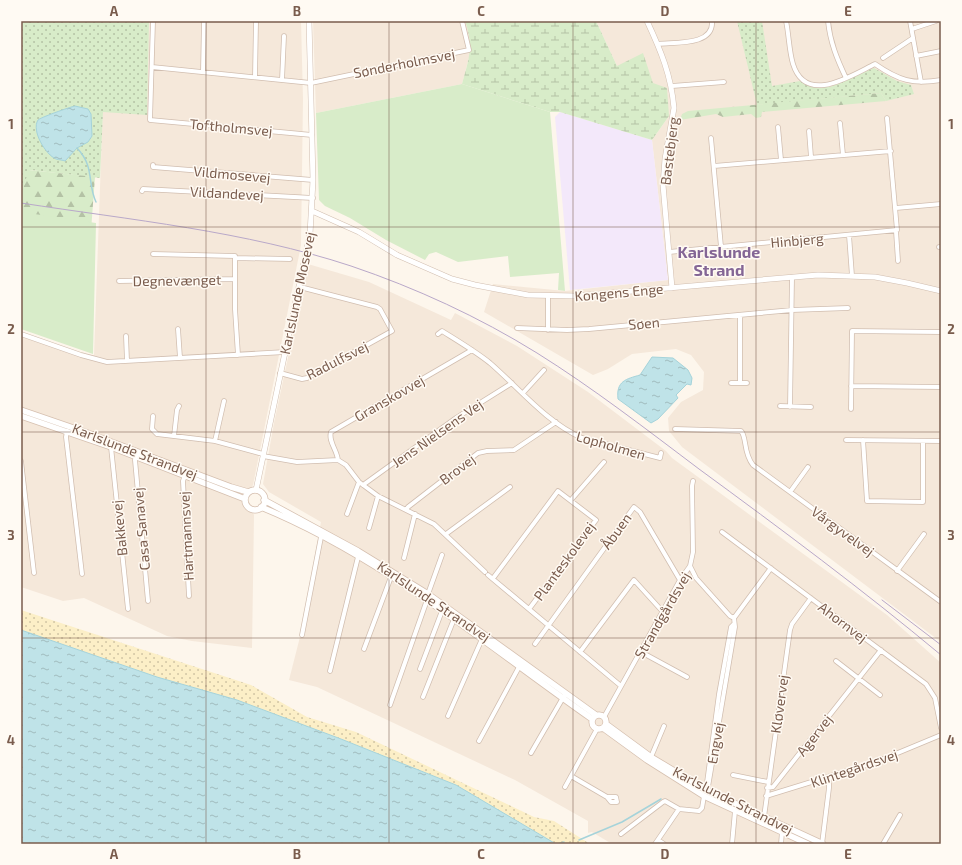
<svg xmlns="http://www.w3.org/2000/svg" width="962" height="865" viewBox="0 0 962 865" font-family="'Exo 2',sans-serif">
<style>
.residential{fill:#f5e8da}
.education{fill:#f3e8fa}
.grass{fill:url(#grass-dots)}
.forest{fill:url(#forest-firs)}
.wetland{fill:url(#wetland-marsh)}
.sand{fill:url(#sand-dots)}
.park{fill:#d8ecc9}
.water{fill:url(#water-ripples);stroke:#a5d3da}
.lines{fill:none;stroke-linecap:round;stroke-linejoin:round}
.stream{stroke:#a5d3da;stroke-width:1.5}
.minor-casing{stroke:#d1beb0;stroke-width:5.5}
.tertiary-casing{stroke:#d1beb0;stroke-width:6}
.secondary-casing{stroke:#d6c0b0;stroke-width:7}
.minor{stroke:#fff;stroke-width:4}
.tertiary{stroke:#fff;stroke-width:5}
.secondary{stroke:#fff;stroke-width:5.5}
.tram{stroke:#b9a8c9;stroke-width:1}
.grid{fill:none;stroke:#7a5c4d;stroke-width:1;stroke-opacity:0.55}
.labels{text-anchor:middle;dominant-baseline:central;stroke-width:3;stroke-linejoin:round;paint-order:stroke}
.street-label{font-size:14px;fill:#7a5c4d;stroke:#fffaf3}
.quarter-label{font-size:16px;font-weight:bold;fill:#846695;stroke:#fffaf3}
.neatline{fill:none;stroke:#7a5c4d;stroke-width:1.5}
.grid-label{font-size:13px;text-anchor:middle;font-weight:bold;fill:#7a5c4d}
</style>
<defs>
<pattern id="grass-dots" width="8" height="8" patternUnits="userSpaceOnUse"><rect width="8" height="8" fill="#d8ecc9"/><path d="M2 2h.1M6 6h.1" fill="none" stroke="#b4c2a5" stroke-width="1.8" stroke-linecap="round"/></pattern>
<pattern id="forest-firs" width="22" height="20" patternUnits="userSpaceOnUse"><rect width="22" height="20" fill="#d8ecc9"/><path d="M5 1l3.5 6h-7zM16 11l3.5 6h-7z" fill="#b4c2a5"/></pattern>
<pattern id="wetland-marsh" width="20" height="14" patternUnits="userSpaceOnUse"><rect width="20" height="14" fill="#d8ecc9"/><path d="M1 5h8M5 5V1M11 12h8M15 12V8" fill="none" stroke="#b4c2a5"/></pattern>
<pattern id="sand-dots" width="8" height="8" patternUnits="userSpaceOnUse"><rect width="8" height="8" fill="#fcefc7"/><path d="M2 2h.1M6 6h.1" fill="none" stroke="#d1c5a4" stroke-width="1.8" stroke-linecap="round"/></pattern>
<pattern id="water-ripples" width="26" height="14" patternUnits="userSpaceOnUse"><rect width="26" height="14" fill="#bfe3e8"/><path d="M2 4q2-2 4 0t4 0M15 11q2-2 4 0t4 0" fill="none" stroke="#a0bbbe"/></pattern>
</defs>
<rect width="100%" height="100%" fill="#fdf6ec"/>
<path class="residential" d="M106,21H301L303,99L301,245L253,485L245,497L254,515L252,648L192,641L167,636L84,598L63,601L21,587V332L84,354L94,355Z
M313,21H465L470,35L471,50L462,84L316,113Z
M596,21H941V642L682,447L669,431L668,418L681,402L703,390L704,372L691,355L676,349L632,354L608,369L593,375L484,312L493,284L565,291L668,280L652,140L669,116L653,83L617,66Z
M308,264L369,282L451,320L455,313L517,346L588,392L666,451L672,458L887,615L941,663V844H612L592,832L588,833V821L515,780L317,687L289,680L301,633L321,522L269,492L263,484L274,423Z"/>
<path class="education" d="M560,112L652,140L668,280L570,290L555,117Z"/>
<path class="grass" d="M21,21H149L147,115L103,112L100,178L30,170L21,194Z
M737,21H762L772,86L800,81L813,87H830L874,68L897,81L911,85L914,94L886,101L881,93L757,105Z"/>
<path class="forest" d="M881,93L886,101L762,112L761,117L756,118L751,114L723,117L716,114L680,120L682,114L688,111Z
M29,170L95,177L90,244L21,234V194Z"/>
<path class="wetland" d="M465,21H596L617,66L643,53L653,83L667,88L669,116L652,140L560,112H550L462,84C469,58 474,47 465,21Z"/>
<path class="sand" d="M21,610L251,685L307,717L356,732L534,817L554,821L590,844H556L456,785L341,739L237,700L157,677L21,630Z"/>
<path class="park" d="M462,84L550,112L565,291L558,290L559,273L510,277L508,256L458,262L436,252L429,254L425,260L386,240L350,218L325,206L319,200L316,113Z
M21,212L96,223L93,354L21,329Z"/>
<path class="water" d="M75,106L88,109L91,114L92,136L88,142L77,148L65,161C63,160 59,160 56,159C46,155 31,131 38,120C39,118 70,107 75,106Z
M652,357L673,358L688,370L692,378L691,385L687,384L676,395L678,398L658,419L651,423L618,399C616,381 626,379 640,375Z
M21,630L157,677L237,700L341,739L456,785L556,844H21Z"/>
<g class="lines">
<path class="stream" d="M77,148C95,167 87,183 96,202
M579,840L622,822L661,799
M558,844L564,842"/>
<defs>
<path id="minor" d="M153,21L150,120L312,135
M786,21C789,35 789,51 793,64C806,106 852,75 875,64C898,80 913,85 941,80
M828,21C830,42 837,59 846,78
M910,21L921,82
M912,29L936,21
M658,44C675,42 714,46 712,21
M916,56L941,51
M883,58L913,38
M152,67L311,83L469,50L462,21
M203,72L204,21
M255,77L256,21
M282,80L284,36
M672,86L724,82
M840,123L843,155
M778,127L781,160
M809,131L811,157
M711,138L721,247
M153,165V167L313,180
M714,166L891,151
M142,191L143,189L313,198
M896,208L941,204
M896,231L898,261
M849,235L852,276
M939,247H941
M669,252L897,230L887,118
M153,254L235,256V309L238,355
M235,258L290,259
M119,281L235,279
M548,296V330
M517,328L567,330L589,329L792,310L848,308
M178,329L180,358
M21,334L81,355L107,362L285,352
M438,334L442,331C458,341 475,351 490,363C519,388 546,422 582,438L660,458L661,453
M126,336L127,361
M280,373L302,379L307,378L392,331L380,309L377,307L300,287
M731,383H747
M740,383V315
M851,386L941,387
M523,393L544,370
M780,406L811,407
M790,407L792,277
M851,409L852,331L941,332
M153,416L152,429L157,434L215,441L263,454
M675,429L741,431C747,437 743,453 753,465L941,602
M67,431L66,437L82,574
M174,436L177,410L179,406
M846,440L941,441
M863,440L867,501L923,502V441
M215,441L224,401
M111,447L128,609
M263,456L297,462L338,460L346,465L359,482L378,496L434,524L485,572
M136,457L135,460L148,601
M338,460C337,450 328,441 331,432L472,350
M21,461L34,573
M185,475L183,481L189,596
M363,485L456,418L512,383
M790,492L808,467
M571,500L604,462
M406,510L408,507L478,453L487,451L514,450L556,422
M347,514L359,482
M369,528L378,496
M722,532L926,684L935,698L941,728
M446,534L510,487
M404,558L415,514
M690,566L696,578L730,616L734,618L735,627L708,787L706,790
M897,571L924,534
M488,575L621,686
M494,577L558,491L596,520L529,609
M428,594L442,555
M734,618L771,568
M302,635L321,537
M535,644L634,507L640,512L680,580
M364,649L391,577
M580,652L634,580L663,612
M641,652L687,677
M836,661L880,695
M420,669L442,611
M330,671L358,557
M423,697L454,619
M390,705L427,600
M448,716L482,639
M604,717L680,580L690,566L693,552L692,486L693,481
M479,741L519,667
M531,753L564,696
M651,757L664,726
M733,775L768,782
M571,776L607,797L611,802H617L616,797H607
M565,787L597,729
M767,788L773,787L881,650
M706,790L719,694L731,627L734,624
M766,796L876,762L941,735
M764,817L790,630L792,624L811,598
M621,834L663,802L665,801L679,809L699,811L702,808L704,796
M658,840L664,844
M655,844L679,809
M732,844L735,811
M781,844L782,832
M822,844L829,788V777
M883,844L900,815"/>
<path id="tertiary" d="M647,21C661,51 671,75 674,108L665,159L663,185L672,288
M312,211L359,232L397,255L452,279L475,285L528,295L575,296L818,275L875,277L907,283L941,291
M256,490L310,234L313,180L309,21"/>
<path id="secondary" d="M21,410L85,432L231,487L248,492
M21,416L111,447L245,499
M245 500a10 10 0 1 1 20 0a10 10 0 1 1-20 0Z
M264,500L358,551L428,594L596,715
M261,507C383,557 485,644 592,719
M592 722a7 7 0 1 1 14 0a7 7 0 1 1-14 0Z
M606,724L651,757L706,790L823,844
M603,728L647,760L704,796L808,844"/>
</defs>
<use href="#minor" class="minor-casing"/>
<use href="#tertiary" class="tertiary-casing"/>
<use href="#secondary" class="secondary-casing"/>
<use href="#minor" class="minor"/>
<use href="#tertiary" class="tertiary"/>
<use href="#secondary" class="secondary"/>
<path class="tram" d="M21,203C131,220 245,231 351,266C416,288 479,317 537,353C593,388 646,429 699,469C781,529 863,590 941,655
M882,600L941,645"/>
</g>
<path class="grid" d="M206,21V844M389,21V844M573,21V844M756,21V844M21,227H941M21,432H941M21,638H941"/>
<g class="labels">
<g class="street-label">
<text transform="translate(404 63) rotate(-11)">Sønderholmsvej</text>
<text transform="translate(231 127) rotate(5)">Toftholmsvej</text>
<text transform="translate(669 151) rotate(-83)">Bastebjerg</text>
<text transform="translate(232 174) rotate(5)">Vildmosevej</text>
<text transform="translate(227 193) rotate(3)">Vildandevej</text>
<text transform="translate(797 240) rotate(-5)">Hinbjerg</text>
<text transform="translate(177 280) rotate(-1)">Degnevænget</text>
<text transform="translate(619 292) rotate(-5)">Kongens Enge</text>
<text transform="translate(297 293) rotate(-78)">Karlslunde Mosevej</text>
<text transform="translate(644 323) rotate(-5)">Søen</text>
<text transform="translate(337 360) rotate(-27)">Radulfsvej</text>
<text transform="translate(389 398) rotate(-30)">Granskovvej</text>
<text transform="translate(437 433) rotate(-35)">Jens Nielsens Vej</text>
<text transform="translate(611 445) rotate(16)">Lopholmen</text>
<text transform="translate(135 451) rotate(21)">Karlslunde Strandvej</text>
<text transform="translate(457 469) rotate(-37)">Brovej</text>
<text transform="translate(119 528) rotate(-96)">Bakkevej</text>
<text transform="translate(141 529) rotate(-95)">Casa Sanavej</text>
<text transform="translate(616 531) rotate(-54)">Åbuen</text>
<text transform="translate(843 531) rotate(36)">Vårgyvelvej</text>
<text transform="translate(186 536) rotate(-93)">Hartmannsvej</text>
<text transform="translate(564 561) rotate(-54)">Planteskolevej</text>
<text transform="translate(434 601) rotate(34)">Karlslunde Strandvej</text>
<text transform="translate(662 615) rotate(-60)">Strandgårdsvej</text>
<text transform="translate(843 622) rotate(37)">Ahornvej</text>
<text transform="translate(779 704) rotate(-82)">Kløvervej</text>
<text transform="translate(814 735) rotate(-52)">Agervej</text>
<text transform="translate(715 743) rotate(-80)">Engvej</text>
<text transform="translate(854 768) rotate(-19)">Klintegårdsvej</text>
<text transform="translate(733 800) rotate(27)">Karlslunde Strandvej</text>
</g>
<g class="quarter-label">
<text x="719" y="251">Karlslunde<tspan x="719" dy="18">Strand</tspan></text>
</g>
</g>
<rect width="962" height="865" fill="none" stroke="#fffaf3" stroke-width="44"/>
<rect x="22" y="22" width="918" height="821" class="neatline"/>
<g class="grid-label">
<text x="114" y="16">A</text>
<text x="297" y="16">B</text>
<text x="481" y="16">C</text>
<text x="665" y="16">D</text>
<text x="848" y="16">E</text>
<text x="11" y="129">1</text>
<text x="951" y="129">1</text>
<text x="11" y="334">2</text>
<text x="951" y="334">2</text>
<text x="11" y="540">3</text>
<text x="951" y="540">3</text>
<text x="11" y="745">4</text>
<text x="951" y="745">4</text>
<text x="114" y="859">A</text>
<text x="297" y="859">B</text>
<text x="481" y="859">C</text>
<text x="665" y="859">D</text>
<text x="848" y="859">E</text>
</g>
</svg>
